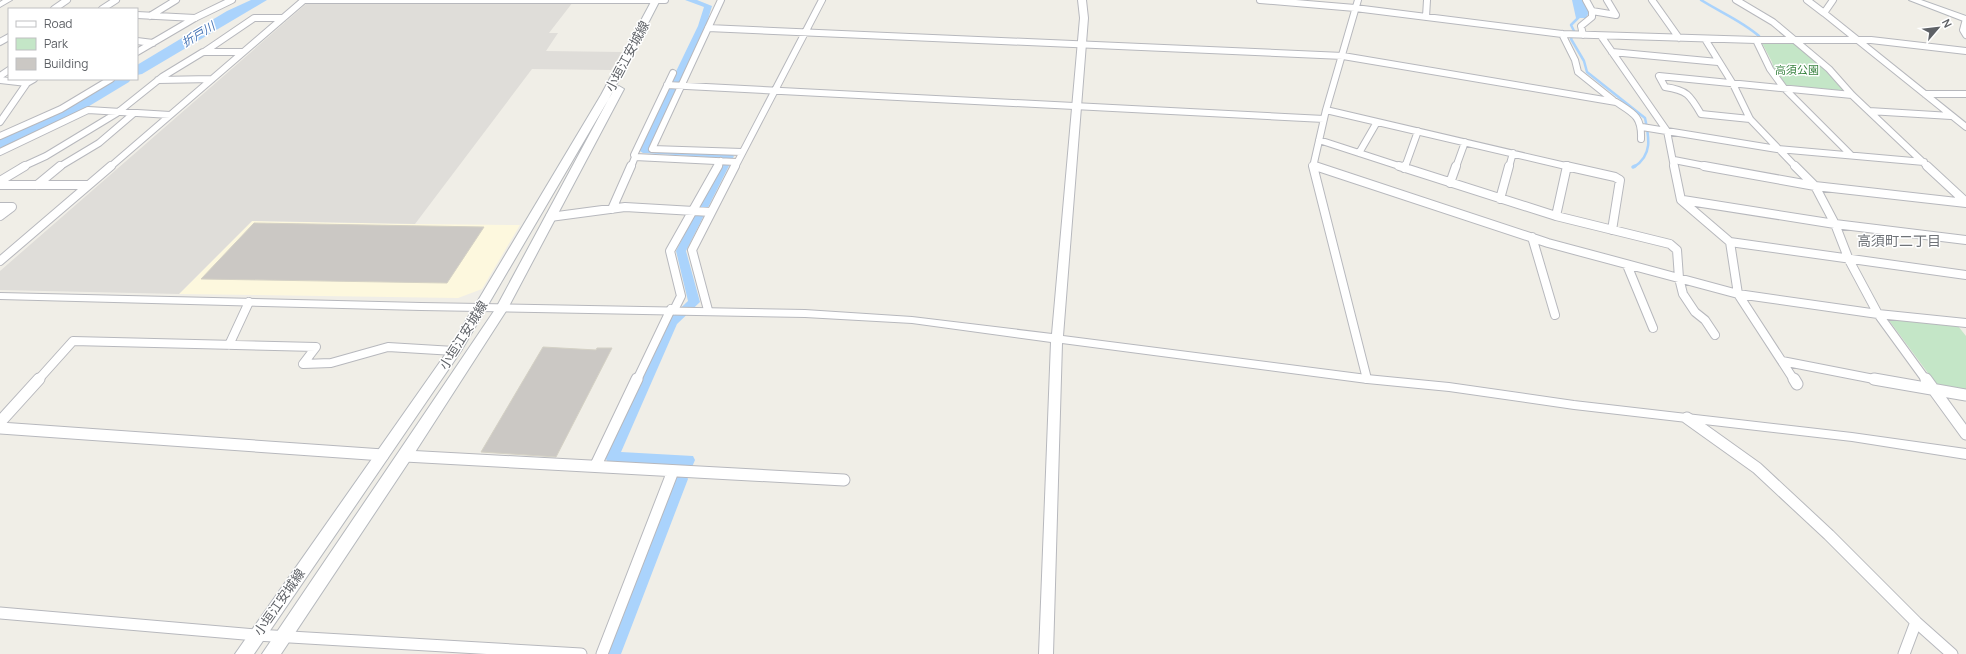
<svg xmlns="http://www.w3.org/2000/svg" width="1966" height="654" viewBox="0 0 1966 654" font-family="Manrope,'Noto Sans JP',sans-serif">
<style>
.commercial{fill:#fdf8de}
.industrial{fill:#dfddd9}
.green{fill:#c4e6c7}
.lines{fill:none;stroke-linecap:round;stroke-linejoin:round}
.stream-far1{stroke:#aad3fc;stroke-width:2.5}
.stream{stroke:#aad3fc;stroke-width:3.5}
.canal{fill:#aad3fc;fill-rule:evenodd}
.river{fill:#aad3fc;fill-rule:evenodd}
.building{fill:#cbc8c4;stroke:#d4d1c5}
.minor-far2-casing{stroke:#b7b8bd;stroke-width:8}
.minor-far1-casing{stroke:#b7b8bd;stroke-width:10}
.minor-casing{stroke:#b7b8bd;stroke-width:13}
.tertiary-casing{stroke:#b7b8bd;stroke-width:2}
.secondary-casing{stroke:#b5b8bd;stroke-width:2}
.minor-far2{stroke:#fff;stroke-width:6}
.minor-far1{stroke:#fff;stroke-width:8}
.minor{stroke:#fff;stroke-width:11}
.tertiary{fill:#fff;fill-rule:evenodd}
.secondary{fill:#fff;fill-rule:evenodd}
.labels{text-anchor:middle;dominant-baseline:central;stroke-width:3;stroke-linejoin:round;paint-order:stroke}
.far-park-label{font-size:11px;fill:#388340;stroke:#fff}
.far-water-label{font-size:12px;font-style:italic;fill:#4977b7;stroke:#fff}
.street-label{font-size:13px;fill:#5e6166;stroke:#fff}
.neighbourhood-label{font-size:14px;fill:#6f7378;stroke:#fff}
</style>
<rect width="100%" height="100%" fill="#f0eee7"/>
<path class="commercial" d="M252,221L415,224L520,225L482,289L458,298L179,294Z"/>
<path class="industrial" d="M313,1L573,2L549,33H558L546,51L622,52L611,70L532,69L415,224L252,221L179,294L0,290V271L306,4Z"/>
<path class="green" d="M1762,43L1796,44L1822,67L1846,91L1786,85L1774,69L1772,62Z
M1888,319L1958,326L1966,336V391L1939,388Z"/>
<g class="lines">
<path class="stream-far1" d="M1701,0C1720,12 1742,21 1759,36
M1581,15L1571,25L1574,31L1571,39L1584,61L1587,72L1645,118C1649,137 1653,155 1634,167"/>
<path class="stream" d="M1633,167L1635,166"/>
<path class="canal" d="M685,0H697L712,6L706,26L649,148L729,153L734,156L686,251L700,302L677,324L621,452L693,456L695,460L692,467L687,468L681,465L612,462L607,461L605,457L666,322L688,301L676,251L723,158L643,153L638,150L698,26L704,7Z
M681,474L686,475L688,479L621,654H605L674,479L676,475Z"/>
<path class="river" d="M251,0H267L142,74L137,75V65L227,11Z
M1572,0H1584L1589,12L1586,18H1576Z
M114,79H131L129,82L76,114L0,149V138L66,108Z"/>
</g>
<path class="building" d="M254,223L484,227L447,283L201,279Z
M543,347L596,350L597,348H612L556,457L481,452Z"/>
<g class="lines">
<defs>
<path id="minor-far2" d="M304,0H665
M721,0L652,149L742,152
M1260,0L1355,8L1562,34L1756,40H1871L1966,51
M1652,0L1679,38
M1736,0L1773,22L1829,69L1852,95L1928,167
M1807,0L1824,13
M1833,0L1824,13L1966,127
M54,9L67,0
M102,9L116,0
M1592,11L1616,15L1607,0
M137,15L195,18
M150,16L176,0
M1426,17L1427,0
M1966,19L1963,30L1966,35
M708,28L1343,56L1616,102C1633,113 1642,116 1641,139
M1562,34L1575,60L1578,72L1613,100
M1583,35L1581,26L1592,17V11L1586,0
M1601,36L1667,131L1674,167
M1705,39L1733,84L1750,119L1796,167
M1756,40L1770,69L1784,88L1851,155
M137,41L153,43
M0,42L9,37
M137,52L195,18L232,0
M204,52L254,18H283
M1612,52L1718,62
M0,76L9,70
M0,80L27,83
M158,80L212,79
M667,85L1324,119
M1925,94H1966
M1326,110L1570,167
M1869,111L1951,116
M1750,119L1701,114C1690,95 1687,90 1665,87L1659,76L1852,95
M0,122L27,83L34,79
M1642,127L1777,149L1924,162
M0,136L61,109L111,79
M1319,140L1402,167
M0,152L88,110L170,115
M1359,153L1377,122
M635,157L634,155L673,73
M1674,160L1710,167
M1313,165L1318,167
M22,167L46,156L117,113L162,77L203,52H243
M59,167L99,143L133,114
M110,167L304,0
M631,167L635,157L736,162
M718,167L721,161
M735,167L822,0
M1313,167L1326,110L1358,0
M1405,167L1418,131
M1456,167L1465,142
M1509,167L1513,153
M1567,167V165"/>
<path id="minor-far1" d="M1313,166L1367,379
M1315,166L1548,243L1738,294L1794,380
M1399,166L1556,216L1670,244L1677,250L1679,278L1683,294L1695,312L1705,320L1715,335
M1566,166L1615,177L1620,180L1612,230
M1674,166L1681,200L1730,242L1738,294L1878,314L1966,323
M1704,166L1815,186L1966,203
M1795,166L1815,186L1835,224L1849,260L1878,314L1926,380
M1927,166L1966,202
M1404,168L1405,166
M0,181L25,166
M1450,183L1456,166
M0,185H88
M37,185L60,166
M1500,199L1509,166
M1683,200L1835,224L1966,240
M0,207H12L0,216
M612,209L631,166
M1556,216L1567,166
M550,217L625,207L711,212
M1532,237L1555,315
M1730,242L1966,275
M0,261L111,166
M1627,265L1653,328
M674,310L681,296L670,251L718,166
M708,310L692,250L735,166
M229,345L249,302
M1782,361L1879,380
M38,380L73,341L316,347L303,364L331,363L388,347L454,351
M637,380L671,309"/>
<path id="minor" d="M1794,379L1797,384
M1874,379L1966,395
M1926,379L1966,434
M1687,418L1757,468L1829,535L1916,622L1952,654
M0,422L39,379
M0,428L383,455
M405,456L844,480
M596,465L637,379
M0,613L256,635L581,654
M602,654L673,471
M1904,654L1916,622"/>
<path id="tertiary" d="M3,0H12L0,7V2Z
M1078,0H1086L1088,18L1063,336L1367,375L1449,383L1574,401L1852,433L1966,449V459L1852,441L1574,409L1449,391L1367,383L1062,343L1053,654H1039L1051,342L912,323L805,317L421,310L0,299V293L421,303L805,310L912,317L1052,334L1080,18Z"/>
<path id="secondary" d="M652,0H660L611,95L461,351L254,654H235L449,349L601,95Z
M1909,0H1921L1966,16V22Z
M619,86L624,89L508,308L410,460L281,654H262L496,308L614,89Z"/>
</defs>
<use href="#minor-far2" class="minor-far2-casing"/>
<use href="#minor-far1" class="minor-far1-casing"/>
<use href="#minor" class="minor-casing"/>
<use href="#tertiary" class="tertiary-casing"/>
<use href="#secondary" class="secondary-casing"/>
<use href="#minor-far2" class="minor-far2"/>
<use href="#minor-far1" class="minor-far1"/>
<use href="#minor" class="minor"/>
<use href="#tertiary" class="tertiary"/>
<use href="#secondary" class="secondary"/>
</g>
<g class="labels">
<g class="far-park-label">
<text x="1797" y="69">高須公園</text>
</g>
<g class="far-water-label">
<text transform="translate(198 34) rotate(-31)">折戸川</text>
</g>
<g class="street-label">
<text transform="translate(627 56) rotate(-62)">小垣江安城線</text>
<text transform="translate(463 335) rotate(-58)">小垣江安城線</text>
<text transform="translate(279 602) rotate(-55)">小垣江安城線</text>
</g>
<g class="neighbourhood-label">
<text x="1899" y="240">高須町二丁目</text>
</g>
</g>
<rect x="8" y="8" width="130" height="72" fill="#ffffff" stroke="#bfc0c2"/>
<rect x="16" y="21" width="20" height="6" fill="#ffffff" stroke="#bfc0c2"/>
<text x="44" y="28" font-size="12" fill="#5e6166">Road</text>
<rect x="16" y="38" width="20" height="12" fill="#c4e6c7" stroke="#bfc0c2"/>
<text x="44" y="48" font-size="12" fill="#5e6166">Park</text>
<rect x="16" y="58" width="20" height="12" fill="#cbc8c4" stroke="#bfc0c2"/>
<text x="44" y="68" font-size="12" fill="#5e6166">Building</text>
<g transform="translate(1938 28) rotate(62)" stroke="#ffffff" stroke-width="3" paint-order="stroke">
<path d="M0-3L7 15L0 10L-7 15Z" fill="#5e6166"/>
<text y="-6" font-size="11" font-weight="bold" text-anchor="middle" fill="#5e6166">N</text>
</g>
</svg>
